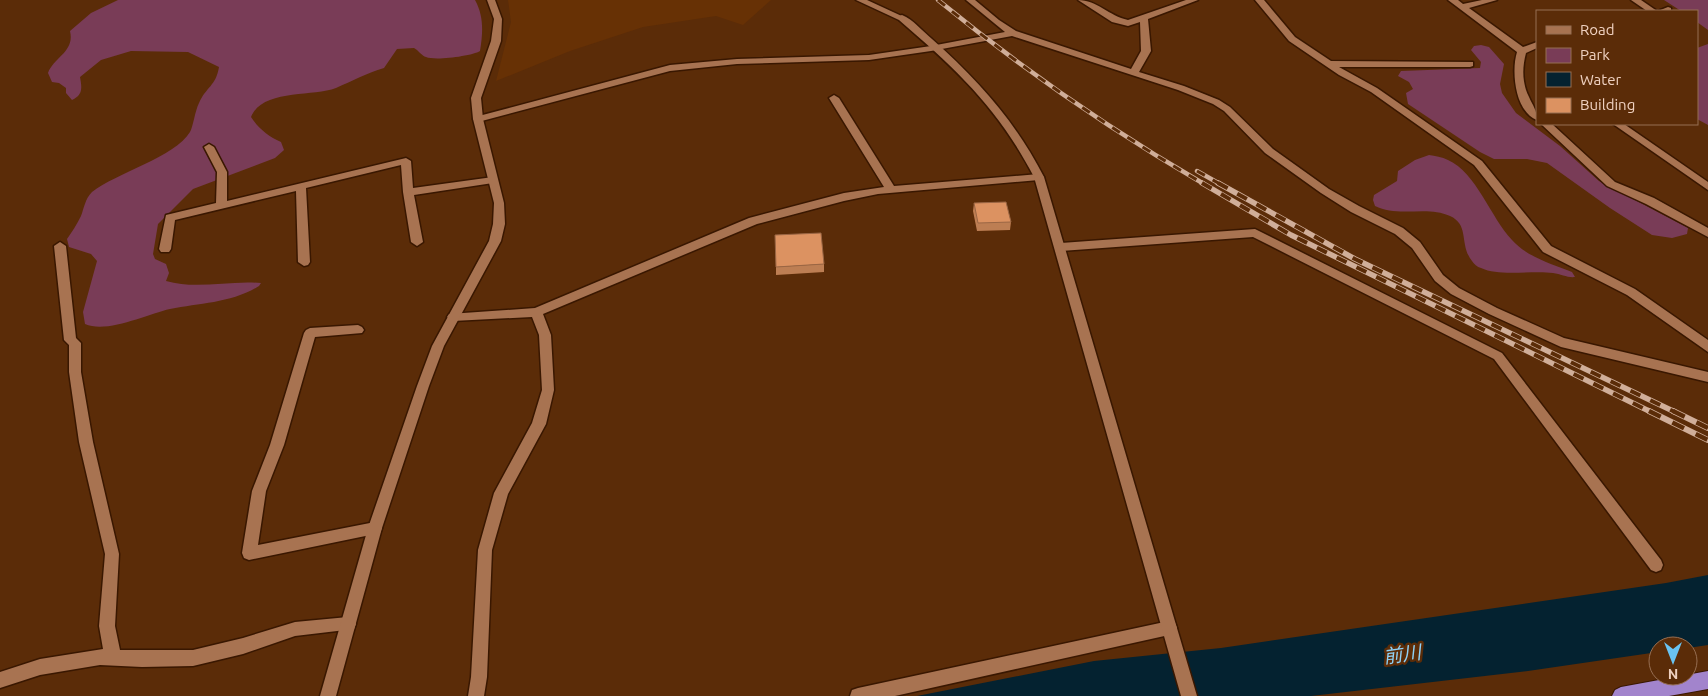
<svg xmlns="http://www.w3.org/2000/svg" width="1708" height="696" viewBox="0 0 1708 696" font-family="Ubuntu,'Noto Sans JP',sans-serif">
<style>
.built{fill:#673105}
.green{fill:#793c57}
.water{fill:#042230}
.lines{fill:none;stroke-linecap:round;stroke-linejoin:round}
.minor-casing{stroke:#391700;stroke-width:3}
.tertiary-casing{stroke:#391700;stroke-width:3}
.trunk-casing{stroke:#391700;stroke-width:2}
.minor{fill:#a87351;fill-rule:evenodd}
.tertiary{fill:#a87351;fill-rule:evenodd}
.trunk{fill:#a284cc;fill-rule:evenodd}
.rail-far2-casing{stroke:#d0ae99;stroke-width:4.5}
.rail-far1-casing{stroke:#d0ae99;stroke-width:5.5}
.rail-casing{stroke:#d0ae99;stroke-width:6}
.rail-far2{stroke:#5b2c08;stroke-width:3;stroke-dasharray:9;stroke-linecap:butt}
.rail-far1{stroke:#5b2c08;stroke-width:4;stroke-dasharray:11;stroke-linecap:butt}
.rail{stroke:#5b2c08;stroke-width:4.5;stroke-dasharray:13;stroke-linecap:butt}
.wall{fill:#bd7e53}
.building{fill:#dc9261;stroke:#9a6644}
.labels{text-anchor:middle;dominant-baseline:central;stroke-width:5;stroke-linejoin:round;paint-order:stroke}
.near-water-label{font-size:19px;font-style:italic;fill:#8fd2f7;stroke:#5b2c08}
</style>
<rect width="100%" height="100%" fill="#5b2c08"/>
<path class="built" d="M508,0H771L743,25L716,16L643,27L570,51L496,81L511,22Z"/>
<path class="green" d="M118,0H475C484,16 483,33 480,51C472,56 435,61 426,57C422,56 418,50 414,48L397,49L384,68C367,73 352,81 336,88C312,97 262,89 251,117C259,129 268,136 281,142L284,150L275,158L193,189L158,224L153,254L155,259L166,264L169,273L166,281C197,290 229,280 261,283L259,286C232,303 200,303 170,309C147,314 107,334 85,324L83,312L97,261L91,254L69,247L67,239C72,232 77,224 81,216C84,208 85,199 92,192C116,173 175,157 190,132C193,127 195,111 199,103C206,87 216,86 219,67L188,52L131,51L101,60L80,77C82,88 83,95 72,100L66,93V88L59,83L52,82L48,73C54,57 75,52 70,31L91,13Z
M1664,0H1708V30L1697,22V11H1681Z
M1708,44V125L1697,119V48Z
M1481,45L1489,47L1504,64L1500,84L1502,93L1516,113L1560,146L1599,181L1688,228L1687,234L1672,238L1652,235L1610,208L1547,163L1527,159H1494L1480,152L1408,104L1406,93L1413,89L1409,82L1398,76L1401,71L1480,68L1481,62L1471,50L1474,46Z
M1429,155C1435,156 1442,157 1448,160C1476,172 1491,218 1512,240C1527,257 1552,264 1572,272L1575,277C1568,278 1561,274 1553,273C1532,270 1500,277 1481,268C1477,267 1474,264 1472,261C1459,245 1470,225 1450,216C1427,205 1399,218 1375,206L1373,200L1374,195L1397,181L1398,171L1415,160Z"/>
<path class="water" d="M1708,575V645L1688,648V646H1658V652L1528,671L1311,696H917L1094,661L1221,648L1666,583Z"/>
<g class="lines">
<defs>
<path id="minor" d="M856,0H867L906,18L899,20Z
M966,0H975L999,20L1016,31L1131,69L1141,51L1140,22L1128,26L1112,22L1078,0C1097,0 1109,16 1128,20L1186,0H1198L1148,19L1151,51L1139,72L1184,86L1219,100L1230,107L1273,149L1329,189L1359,206L1403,228L1420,242L1443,275L1459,288L1497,308L1564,338L1708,372V382L1561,347L1489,314L1451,294L1435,281L1412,248L1395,234L1351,212L1321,193L1265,153L1224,111L1213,104L1178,90L1012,36L931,51L869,60L737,64L670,71L478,122L473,119L475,117L670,65L737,59L869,55L931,46L1005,32Z
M1255,0H1264L1295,37L1331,61L1473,62V66L1470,67H1339L1377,88L1482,161L1551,246L1635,289L1708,340V352L1627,295L1543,252L1474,165L1371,92L1339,75L1289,41Z
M1448,0H1458L1463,4L1482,0H1497L1469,8L1523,47L1537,42V48L1526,53C1522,68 1522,83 1529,97C1533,106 1537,110 1537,120C1515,112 1511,71 1517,52Z
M1631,0H1641L1657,11H1647Z
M1668,7L1671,8V11H1658Z
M834,95L839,98L894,186L1039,174L1044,177L1039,180L878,194L844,201L757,224L543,314L551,335L554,390L546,424L508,494L492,550L487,677L484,696H468L471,677L478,550L494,493L532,423L542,390L539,335L532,317L453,321L447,317L449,314L535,308L749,218L844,193L884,187L829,98Z
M1541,124H1552L1615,182L1654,198L1708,228V237L1646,204L1607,186Z
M1613,124H1624L1708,182V190Z
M209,144L214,147L227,172V201L406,158L411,161L413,188L493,177L498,180L493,183L414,195L423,242L417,246L411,242L403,192L401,165L306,188L310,262L308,265L304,266L298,262L296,191L175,220L171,249L169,252H161L159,249L166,215L216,203L217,172L204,147Z
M1255,229L1502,353L1661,560L1663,565L1661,570L1656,572L1651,570L1494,359L1253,237L1061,251L1055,247L1061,243Z
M60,242L66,246L76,338L81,343V372L93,442L119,554L115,626L120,650H193L243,638L295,622L348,617L354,619L356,624L354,629L295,636L243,654L193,666L142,667L100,665L40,675L0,688V672L40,659L103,649L99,626L105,554L79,442L69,372V345L64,340L54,246Z
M358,325L362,327L364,330L362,333L315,337L284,445L266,491L258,545L375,522L380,523L382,528L380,533L249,560L244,558L242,553L252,491L270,445L304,333L306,330L310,328Z
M1169,621L1175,623L1177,628L1175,633L1169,635L895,696H850L852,690L858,688Z"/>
<path id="tertiary" d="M487,0H495L502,19L501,41L481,98L483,119L504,203L505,224L501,241L444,346L429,386L382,528L336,696H320L368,528L417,386L432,346L489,241L493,224L494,203L473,119L471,98L491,41L494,19Z
M902,15C913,19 923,32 932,39C979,81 1015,121 1044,177L1197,696H1181L1034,177C998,108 957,70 899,20V16Z"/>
<path id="trunk" d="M1708,671V689L1669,696H1612L1615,690L1621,687Z"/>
</defs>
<use href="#minor" class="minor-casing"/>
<use href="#tertiary" class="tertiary-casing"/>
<use href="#trunk" class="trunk-casing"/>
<use href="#minor" class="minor"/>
<use href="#tertiary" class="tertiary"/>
<use href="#trunk" class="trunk"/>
<defs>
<path id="rail-far2" d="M938,0C1021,68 1111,130 1204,184
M1197,171L1220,184"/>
<path id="rail-far1" d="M1202,183L1291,235L1651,412
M1218,183L1355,259L1675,412"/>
<path id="rail" d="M1649,411L1708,440
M1673,411L1708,428"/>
</defs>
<use href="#rail-far2" class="rail-far2-casing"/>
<use href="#rail-far1" class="rail-far1-casing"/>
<use href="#rail" class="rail-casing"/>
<use href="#rail-far2" class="rail-far2"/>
<use href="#rail-far1" class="rail-far1"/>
<use href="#rail" class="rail"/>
</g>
<path class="wall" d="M974,203L1011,222L1010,230L977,231L973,211Z
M824,264V272L776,275V267Z"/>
<path class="building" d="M1006,202L1011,222L978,223L974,203Z
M821,233L824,264L776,267L775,235Z"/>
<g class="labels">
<g class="near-water-label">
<text transform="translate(1402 654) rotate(-8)">前川</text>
</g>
</g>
<rect x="1536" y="10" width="162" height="115" fill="#5b2c08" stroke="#966e52"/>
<rect x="1546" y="26" width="25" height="8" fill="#a87351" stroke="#966e52"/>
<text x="1580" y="35" font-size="15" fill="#efd1c0">Road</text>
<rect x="1546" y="48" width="25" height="15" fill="#793c57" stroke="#966e52"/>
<text x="1580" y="60" font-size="15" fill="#efd1c0">Park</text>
<rect x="1546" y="72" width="25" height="15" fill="#042230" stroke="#966e52"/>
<text x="1580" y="85" font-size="15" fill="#efd1c0">Water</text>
<rect x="1546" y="98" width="25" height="15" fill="#dc9261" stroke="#966e52"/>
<text x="1580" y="110" font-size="15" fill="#efd1c0">Building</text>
<g transform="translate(1673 661) rotate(180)"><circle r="24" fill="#5b2c08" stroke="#966e52"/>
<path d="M0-4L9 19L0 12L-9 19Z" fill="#6ac3f1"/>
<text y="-8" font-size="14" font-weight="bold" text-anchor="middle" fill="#efd1c0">N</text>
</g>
</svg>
